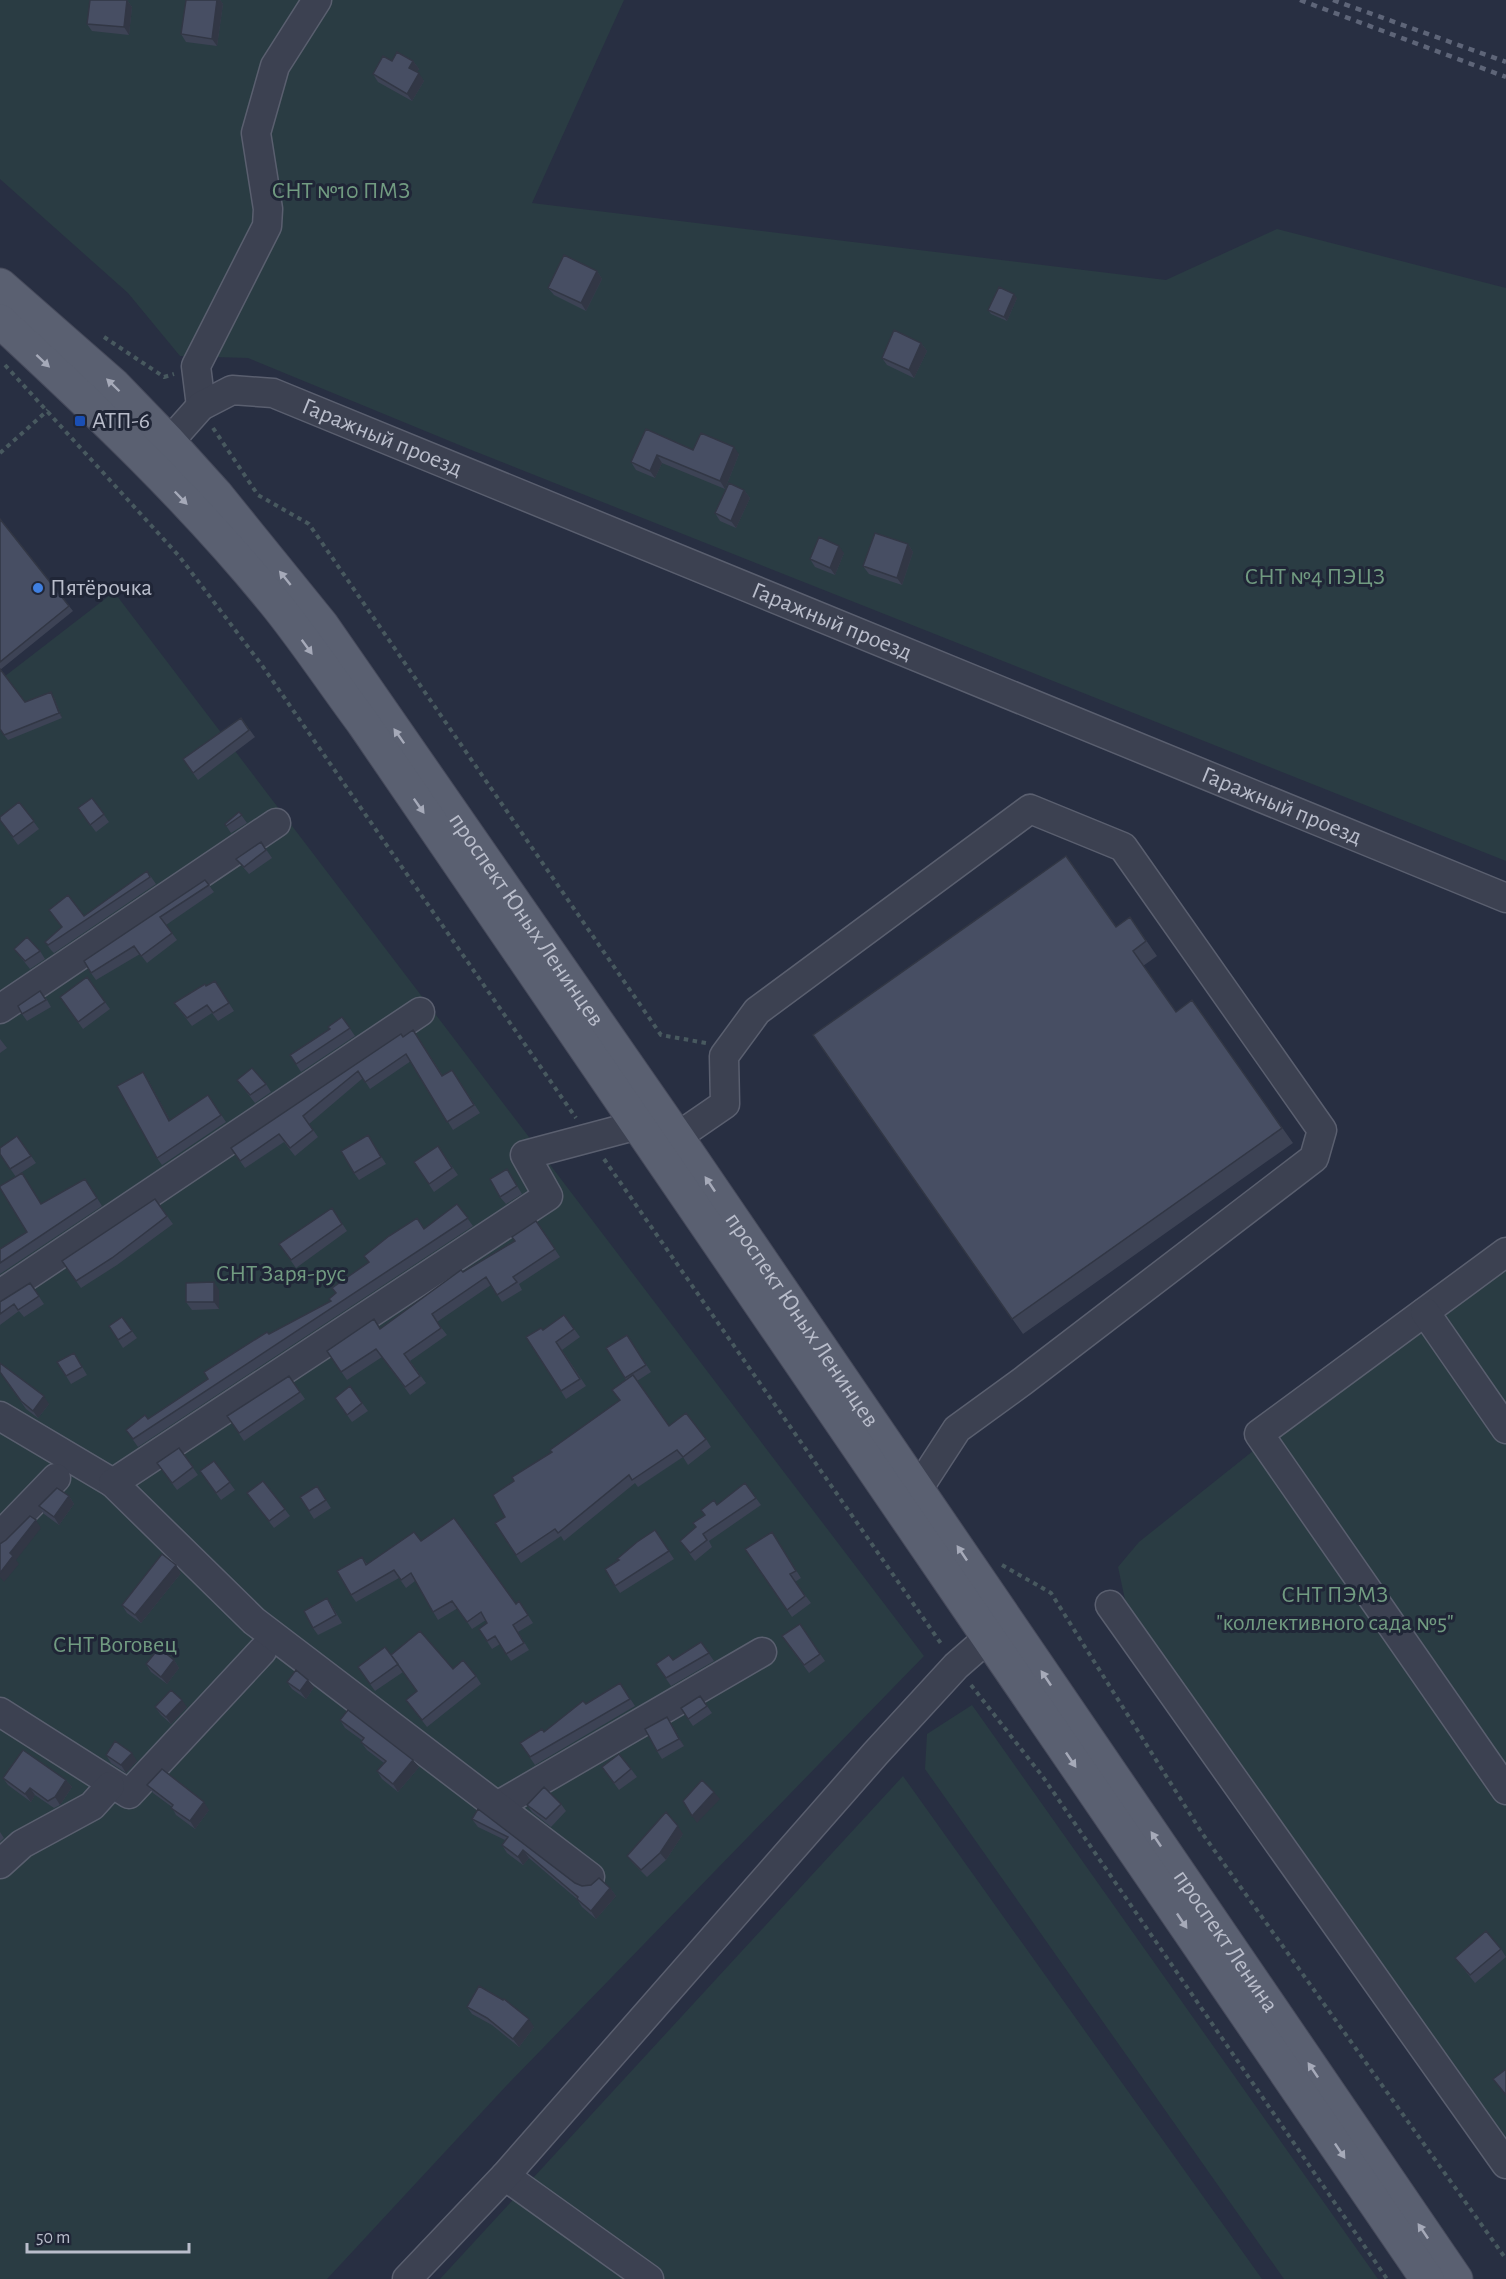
<svg xmlns="http://www.w3.org/2000/svg" width="1506" height="2279" viewBox="0 0 1506 2279" font-family="'Alegreya Sans',sans-serif">
<style>
.green{fill:#2a3c43}
.lines{fill:none;stroke-linecap:round;stroke-linejoin:round}
.minor-casing{stroke:#5a5f6f;stroke-width:31}
.major-casing{stroke:#464a5b;stroke-width:35}
.path{stroke:#48595f;stroke-width:4;stroke-dasharray:4.5 4.5;stroke-linecap:butt}
.minor{stroke:#3c4151;stroke-width:28}
.major{stroke:#5a6071;stroke-width:33}
.rail{stroke:#5e6578;stroke-width:4.5;stroke-dasharray:6 6;stroke-linecap:butt}
.wall{fill:#3d4355}
.shaded-wall{fill:#323745}
.building{fill:#474e63;stroke:#323745;stroke-width:1.5}
.oneway{fill:#a6aab9}
.transit-dot{fill:#1a4fb4;stroke:#202637;stroke-width:2}
.shop-dot{fill:#3f7fe0;stroke:#202637;stroke-width:2}
.labels{text-anchor:middle;dominant-baseline:central;stroke-width:6;stroke-linejoin:round;paint-order:stroke}
.park-label{font-size:24px;fill:#719b81;stroke:#202637}
.poi-label{font-size:24px;fill:#b9bdcb;stroke:#202637;text-anchor:start}
.street-label{font-size:24px;fill:#b9bdcb;stroke:#202637}
</style>
<rect width="100%" height="100%" fill="#282f42"/>
<path class="green" d="M0,0H624L532,203L1166,280L1277,229L1506,288V861L469,449L248,358L180,356L128,293L0,179Z
M114,592L924,1656L507,2085L327,2279H0V680Z
M1506,1249V2167L1127,1609L1118,1567L1139,1542Z
M972,1705L1378,2279H1284L925,1769L927,1734Z
M903,1776L1262,2279H440Z"/>
<g class="lines">
<defs>
<g id="minor">
<path d="M201,406L196,366L267,226L268,209L256,133L275,66L317,0"/>
<path id="s1" d="M169,442L201,406L232,390L273,393L1506,898"/>
<path d="M0,1009L276,823"/>
<path d="M677,1137L725,1104L724,1056L757,1011L1030,809L1123,847L1322,1130L1314,1158L1023,1381L957,1429L918,1489"/>
<path d="M1506,1252L1259,1434L1506,1790"/>
<path d="M0,1294L420,1012"/>
<path d="M1425,1312L1506,1429"/>
<path d="M0,1416L113,1483"/>
<path d="M0,1536L56,1478"/>
<path d="M1110,1605L1506,2164"/>
<path d="M0,1712L129,1794L262,1651"/>
<path d="M497,1806L762,1652"/>
<path d="M0,1864L22,1844L92,1806L110,1786"/>
<path d="M590,1877L254,1621L113,1483L548,1196L525,1155L638,1125"/>
<path d="M505,2176L649,2279"/>
<path d="M407,2279L505,2176L876,1753L956,1666L988,1638"/>
</g>
<g id="major">
<path id="s2" d="M0,285L114,385L169,442L216,494L322,625L677,1137L1456,2279"/>
<path d="M0,321C96,410 191,500 274,602C305,640 333,683 363,723L1427,2279"/>
</g>
</defs>
<use href="#minor" class="minor-casing"/>
<use href="#major" class="major-casing"/>
<path class="path" d="M104,337L164,377L174,374
M5,365L179,556L261,664L576,1118
M213,428L258,495L309,524L661,1035L706,1043
M0,453L48,410
M604,1159L942,1645
M1002,1565L1051,1593L1202,1833L1506,2259
M971,1685L1043,1777L1387,2279"/>
<use href="#minor" class="minor"/>
<use href="#major" class="major"/>
<path class="rail" d="M1300,0L1506,77
M1333,0L1506,62"/>
</g>
<path class="wall" d="M127,0L132,7L129,35L92,31L87,24Z
M186,0H220L223,4L217,46L186,42L181,34Z
M392,61H413L419,69L417,72L424,81L412,101L378,82L373,74Z
M597,271L602,279L586,311L554,295L548,288Z
M1017,298L1007,321L991,314L988,310Z
M921,343L927,351L914,378L887,365L882,358Z
M646,429L693,450L739,454L725,489L662,463L655,478L636,470L631,462Z
M744,490L750,498L736,528L720,521L715,513Z
M0,519L73,611L0,670L25,702L54,697L62,718L8,740L0,730Z
M908,544L913,552L902,585L869,574L863,566Z
M844,553L835,575L815,567L810,559Z
M241,718L255,737L198,780L183,759Z
M92,798L109,822L96,832L78,808Z
M19,802L39,829L18,845L0,820Z
M239,812L247,823L231,833L225,824Z
M261,842L272,858L249,874L236,859Z
M147,871L156,884L54,953L51,950L45,942L62,927L49,910L84,916Z
M205,880L214,892L166,925L177,940L147,963L140,954L96,980L91,973Z
M1130,917L1157,956L1143,966L1176,1012L1192,1000L1293,1143L1023,1334L813,1035L1116,927Z
M14,949L40,951L45,959L30,969Z
M87,977L110,1009L83,1029L60,997Z
M215,981L234,1011L218,1021L212,1013L192,1026L174,1003Z
M46,998L51,1007L27,1021L22,1014Z
M342,1017L355,1036L301,1072L290,1055L330,1029Z
M413,1030L443,1076L452,1070L480,1113L453,1130L411,1061L370,1089L363,1078L309,1124L318,1137L295,1156L284,1142L245,1168L231,1148Z
M0,1039L7,1048L0,1053Z
M148,1080L170,1120L208,1095L226,1122L162,1165L157,1158Z
M237,1080L266,1084L271,1092L255,1103Z
M368,1135L386,1164L359,1180L354,1173Z
M17,1136L36,1163L19,1174L22,1173L41,1204L85,1179L102,1206L0,1274V1249L27,1232L16,1177L0,1154Z
M438,1146L458,1175L434,1192L414,1162Z
M507,1169L522,1194L506,1204L500,1197Z
M155,1199L173,1224L117,1265L81,1288L62,1261Z
M457,1204L473,1226L138,1447L126,1430L148,1419L208,1379L269,1334L331,1301L336,1293L369,1262L364,1256L424,1229Z
M332,1208L347,1231L296,1268L279,1244Z
M536,1221L560,1257L519,1284L522,1290L502,1302L491,1285L437,1322L447,1335L410,1361L426,1383L410,1395L382,1357L347,1380L327,1351L381,1329L463,1272L515,1241Z
M30,1283L44,1304L24,1317L19,1311L0,1325V1302L3,1300Z
M219,1290V1309L192,1310L186,1302Z
M564,1315L580,1337L562,1350L586,1386L566,1399L561,1391L543,1330Z
M122,1317L137,1338L123,1348L109,1326Z
M627,1335L651,1372L637,1381L669,1426L706,1439L711,1447L688,1465L683,1457L638,1487L635,1483L564,1541L561,1536L521,1563L495,1523L505,1517L514,1481L620,1400L626,1380L606,1348Z
M74,1353L87,1375L71,1384L66,1376Z
M0,1372L49,1404L38,1418L26,1409Z
M289,1376L305,1399L244,1441L227,1416Z
M350,1386L368,1411L352,1422L335,1398Z
M179,1448L198,1475L177,1490L157,1463Z
M214,1461L235,1490L221,1500L200,1471Z
M263,1481L290,1516L274,1528L247,1493Z
M745,1483L761,1505L709,1541L712,1547L695,1561L680,1541L696,1527L717,1505Z
M317,1486L331,1508L314,1519L300,1497Z
M69,1496L74,1504L59,1525L44,1514L39,1506Z
M655,1530L674,1559L620,1593L615,1586L619,1560Z
M772,1532L801,1578L795,1582L811,1603L792,1617L745,1549Z
M421,1541L516,1604L519,1601L533,1623L518,1632L529,1650L511,1661L500,1644L492,1649L479,1629L487,1623L486,1620L472,1629L458,1608L438,1620L415,1581L406,1588L399,1578L356,1602L351,1595L362,1557L367,1564Z
M181,1573L141,1623L127,1613L122,1605Z
M332,1606L342,1623L318,1635L313,1628Z
M800,1624L825,1661L809,1673L782,1636Z
M701,1642L714,1661L671,1686L656,1664L673,1660Z
M385,1647L403,1672L375,1691L358,1667Z
M174,1660L179,1668L167,1684L151,1672L146,1664Z
M453,1669L476,1676L481,1684L427,1727L406,1700Z
M308,1680L314,1687L306,1699L292,1689L287,1682Z
M620,1683L635,1706L535,1765L520,1743L544,1732Z
M700,1696L712,1713L693,1726L681,1708Z
M155,1707H187L171,1724L161,1715Z
M340,1720L419,1767L398,1792L382,1779L377,1771L384,1763L367,1750L361,1742L363,1741L345,1728Z
M672,1725L684,1746L662,1759L657,1751Z
M106,1755L137,1761L126,1773L111,1763Z
M602,1767L631,1769L637,1777L619,1790Z
M3,1778L66,1780L72,1787L60,1805L54,1808L35,1795L31,1802L8,1785Z
M147,1785L209,1810L195,1829L176,1815L172,1807L153,1793Z
M561,1804L566,1811L551,1827L532,1812L527,1805Z
M478,1809L575,1883L582,1886L610,1888L616,1896L596,1919L582,1907L577,1899L529,1858L523,1865L507,1853L502,1845L505,1840L478,1827L472,1819Z
M0,1832L4,1838L0,1842Z
M683,1834L666,1860L647,1877L633,1863L627,1856Z
M1501,1949L1506,1957L1475,1983L1455,1958Z
M467,2007L534,2027L519,2047L492,2025L472,2014Z"/>
<path class="shaded-wall" d="M127,0L132,7L129,35L124,27Z
M217,0H220L223,4L217,46L212,39Z
M413,61L419,69L415,75L409,68Z
M419,73L424,81L412,101L407,94Z
M597,271L602,279L586,311L581,303Z
M1014,294L1017,298L1007,321L1004,317Z
M921,343L927,351L914,378L909,370Z
M734,447L739,454L725,489L720,481Z
M657,455L662,463L655,478L650,471Z
M744,490L750,498L736,528L731,521Z
M908,544L913,552L902,585L897,578Z
M839,546L844,553L835,575L830,568Z
M51,692L54,697L62,718L59,713Z
M143,1072L148,1080L175,1129L169,1121Z
M214,1282L219,1290V1309L214,1302Z
M44,1396L49,1404L38,1418L33,1411Z
M69,1496L74,1504L59,1525L54,1517Z
M36,1520L41,1528L16,1560L19,1564L4,1582L0,1577V1573L10,1553Z
M176,1565L181,1573L141,1623L135,1615Z
M174,1660L179,1668L167,1684L161,1677Z
M308,1680L314,1687L306,1699L300,1691Z
M182,1700L187,1707L171,1724L166,1717Z
M667,1717L672,1725L684,1746L679,1739Z
M132,1753L137,1761L126,1773L121,1765Z
M413,1760L419,1767L398,1792L393,1784Z
M66,1780L72,1787L60,1805L55,1797Z
M30,1788L35,1795L31,1802L25,1794Z
M714,1792L720,1799L697,1823L692,1816Z
M204,1802L209,1810L195,1829L190,1821Z
M678,1826L683,1834L666,1860L660,1853Z
M523,1850L529,1858L523,1865L518,1857Z
M610,1888L616,1896L596,1919L591,1911Z
M529,2019L534,2027L519,2047L513,2039Z"/>
<path class="building" d="M90,0H127L124,27L87,24Z
M186,0H217L212,39L181,34Z
M397,52L413,61L409,68L419,73L407,94L373,74L383,56L392,61Z
M564,255L597,271L581,303L548,288Z
M999,287L1014,294L1004,317L988,310Z
M894,330L921,343L909,370L882,358Z
M646,429L693,450L701,433L734,447L720,481L657,455L650,471L631,462Z
M729,483L744,490L731,521L715,513Z
M0,519L69,606L0,662Z
M875,533L908,544L897,578L863,566Z
M819,537L839,546L830,568L810,559Z
M0,669L25,702L51,692L59,713L4,735L0,729Z
M241,718L249,730L193,773L183,759Z
M92,798L104,814L90,825L78,808Z
M19,802L34,821L13,837L0,820V817Z
M239,812L242,815L226,826L225,824Z
M261,842L266,850L244,867L236,859Z
M1066,856L1116,927L1130,917L1146,941L1133,951L1176,1012L1192,1000L1282,1128L1012,1319L813,1035Z
M147,871L150,877L48,945L45,942L62,927L49,910L68,895L84,916Z
M205,880L209,885L160,917L172,933L141,956L134,946L91,973L84,961Z
M27,937L40,951L25,961L14,949Z
M87,977L105,1002L78,1022L60,997Z
M215,981L229,1003L213,1013L207,1005L187,1018L174,1003L205,984L206,986Z
M40,991L46,1000L22,1014L18,1006Z
M342,1017L350,1028L296,1064L290,1055L330,1029L328,1027Z
M413,1030L442,1076L452,1070L474,1105L447,1122L406,1054L365,1082L358,1071L303,1116L313,1130L290,1148L279,1134L240,1161L231,1148L401,1034L403,1037Z
M252,1068L266,1084L250,1095L237,1080Z
M143,1072L169,1121L208,1095L221,1115L157,1158L117,1086Z
M368,1135L381,1157L354,1173L341,1151Z
M17,1136L31,1156L10,1169L0,1154V1148Z
M438,1146L452,1168L429,1184L414,1162Z
M507,1169L517,1186L500,1197L490,1179Z
M22,1173L41,1204L85,1179L97,1198L0,1263V1249L27,1232L0,1188V1186Z
M155,1199L167,1216L112,1258L76,1281L62,1261Z
M457,1204L468,1218L133,1439L126,1430L145,1415L148,1419L208,1379L204,1372L267,1332L269,1334L331,1301L329,1299L336,1293L332,1288L369,1262L364,1256L389,1236L417,1218L424,1229Z
M332,1208L342,1224L291,1260L279,1244Z
M536,1221L555,1249L513,1277L517,1282L497,1295L486,1277L432,1314L441,1328L404,1354L420,1376L405,1387L376,1349L341,1372L327,1351L374,1319L380,1329L461,1270L463,1272L515,1241L512,1237Z
M214,1282V1302H186V1283Z
M30,1283L39,1296L18,1310L14,1304L0,1314V1302L3,1300Z
M564,1315L574,1329L556,1342L580,1379L561,1391L526,1337L541,1328L543,1330Z
M122,1317L132,1331L118,1340L109,1326Z
M627,1335L646,1365L625,1378L606,1348Z
M74,1353L82,1367L66,1376L57,1362Z
M0,1363L44,1396L33,1411L21,1401L0,1372Z
M633,1375L669,1426L686,1413L706,1439L683,1457L677,1450L632,1480L629,1475L558,1533L555,1529L516,1555L495,1523L505,1517L493,1495L514,1481L512,1477L552,1452L550,1450L620,1400L612,1390Z
M289,1376L300,1392L239,1433L227,1416Z
M350,1386L362,1403L347,1415L335,1398Z
M179,1448L193,1467L172,1483L157,1463Z
M214,1461L230,1482L216,1493L200,1471Z
M263,1481L285,1509L269,1521L247,1493Z
M745,1483L756,1498L703,1534L707,1540L690,1553L680,1541L696,1527L693,1523L705,1515L701,1510L714,1500L717,1505Z
M317,1486L326,1500L309,1511L300,1497Z
M57,1488L69,1496L54,1517L39,1506Z
M30,1516L36,1520L10,1553L13,1556L0,1573V1544L6,1540Z
M454,1518L516,1604L519,1601L528,1615L513,1625L524,1643L506,1654L495,1636L487,1641L479,1629L487,1623L481,1612L467,1622L452,1601L433,1612L411,1573L401,1580L394,1570L351,1595L337,1571L362,1557L366,1565L414,1532L421,1541Z
M655,1530L669,1551L615,1586L605,1569L619,1560L617,1559L637,1542Z
M772,1532L796,1571L790,1574L805,1596L787,1610L745,1549Z
M162,1554L176,1565L135,1615L122,1605Z
M327,1598L336,1615L313,1628L304,1611Z
M800,1624L820,1654L804,1665L782,1636Z
M420,1631L453,1669L463,1660L476,1676L422,1720L406,1700L417,1691L391,1655Z
M701,1642L709,1653L666,1678L656,1664L669,1655L673,1660Z
M385,1647L398,1664L370,1684L358,1667Z
M159,1648L174,1660L161,1677L146,1664Z
M296,1670L308,1680L300,1691L287,1682Z
M620,1683L630,1699L530,1757L520,1743L542,1729L544,1732L583,1701L586,1704Z
M171,1690L182,1700L166,1717L155,1707Z
M700,1696L707,1706L688,1719L681,1708Z
M348,1710L413,1760L393,1784L377,1771L386,1761L361,1742L364,1738L340,1720Z
M667,1717L679,1739L657,1751L645,1729Z
M115,1741L132,1753L121,1765L106,1755Z
M23,1750L66,1780L55,1797L48,1801L30,1788L25,1794L3,1778Z
M619,1754L631,1769L614,1783L602,1767Z
M162,1769L204,1802L190,1821L171,1808L173,1805L147,1785Z
M702,1780L714,1792L692,1816L683,1801Z
M544,1787L561,1804L546,1819L527,1805Z
M478,1809L575,1883L582,1886L591,1885L599,1878L610,1888L591,1911L577,1899L578,1897L523,1850L518,1857L502,1845L508,1837L472,1819Z
M666,1812L678,1826L660,1853L641,1870L627,1856Z
M1486,1931L1501,1949L1470,1975L1455,1958Z
M479,1986L503,2000L504,1999L529,2019L513,2039L487,2018L467,2007Z
M1506,2069V2095L1493,2079Z"/>
<defs><path id="oneway-solid" d="M-6-.8H1V-3.2L6.5 0L1 3.2V.8H-6Z" transform="scale(1.5)"/></defs>
<g class="oneway">
<use href="#oneway-solid" transform="translate(43 361) rotate(43)"/>
<use href="#oneway-solid" transform="translate(113 385) rotate(-136)"/>
<use href="#oneway-solid" transform="translate(181 498) rotate(46)"/>
<use href="#oneway-solid" transform="translate(285 578) rotate(-129)"/>
<use href="#oneway-solid" transform="translate(307 647) rotate(54)"/>
<use href="#oneway-solid" transform="translate(399 736) rotate(-125)"/>
<use href="#oneway-solid" transform="translate(419 806) rotate(55)"/>
<use href="#oneway-solid" transform="translate(710 1184) rotate(-124)"/>
<use href="#oneway-solid" transform="translate(962 1553) rotate(-124)"/>
<use href="#oneway-solid" transform="translate(1046 1678) rotate(-124)"/>
<use href="#oneway-solid" transform="translate(1071 1760) rotate(56)"/>
<use href="#oneway-solid" transform="translate(1156 1839) rotate(-124)"/>
<use href="#oneway-solid" transform="translate(1182 1921) rotate(56)"/>
<use href="#oneway-solid" transform="translate(1313 2070) rotate(-124)"/>
<use href="#oneway-solid" transform="translate(1340 2151) rotate(56)"/>
<use href="#oneway-solid" transform="translate(1423 2231) rotate(-124)"/>
</g>
<rect class="transit-dot" x="74" y="415" width="12" height="12" rx="3"/>
<circle class="shop-dot" cx="38" cy="588" r="6"/>
<g class="labels">
<g class="park-label">
<text x="341" y="191">СНТ №10 ПМЗ</text>
<text x="1315" y="577">СНТ №4 ПЭЦЗ</text>
<text x="281" y="1274">СНТ Заря-рус</text>
<text x="1335" y="1595">СНТ ПЭМЗ<tspan x="1335" dy="28">"коллективного сада №5"</tspan></text>
<text x="115" y="1645">СНТ Воговец</text>
</g>
<g class="poi-label">
<text x="92" y="421">АТП-6</text>
<text x="50" y="588">Пятёрочка</text>
</g>
<g class="street-label">
<text stroke="none"><textPath href="#s1" startOffset="242">Гаражный проезд</textPath></text>
<text stroke="none"><textPath href="#s1" startOffset="728">Гаражный проезд</textPath></text>
<text stroke="none"><textPath href="#s1" startOffset="1214">Гаражный проезд</textPath></text>
<text stroke="none"><textPath href="#s2" startOffset="828">проспект Юных Ленинцев</textPath></text>
<text stroke="none"><textPath href="#s2" startOffset="1314">проспект Юных Ленинцев</textPath></text>
<text stroke="none"><textPath href="#s2" startOffset="2066">проспект Ленина</textPath></text>
</g>
</g>
<path d="M27 2243v9h162v-9" fill="none" stroke="#b9bdcb" stroke-width="3"/>
<text x="36" y="2243" font-size="18" fill="#b9bdcb" stroke="#202637" stroke-width="4.5" paint-order="stroke">50 m</text>
</svg>
